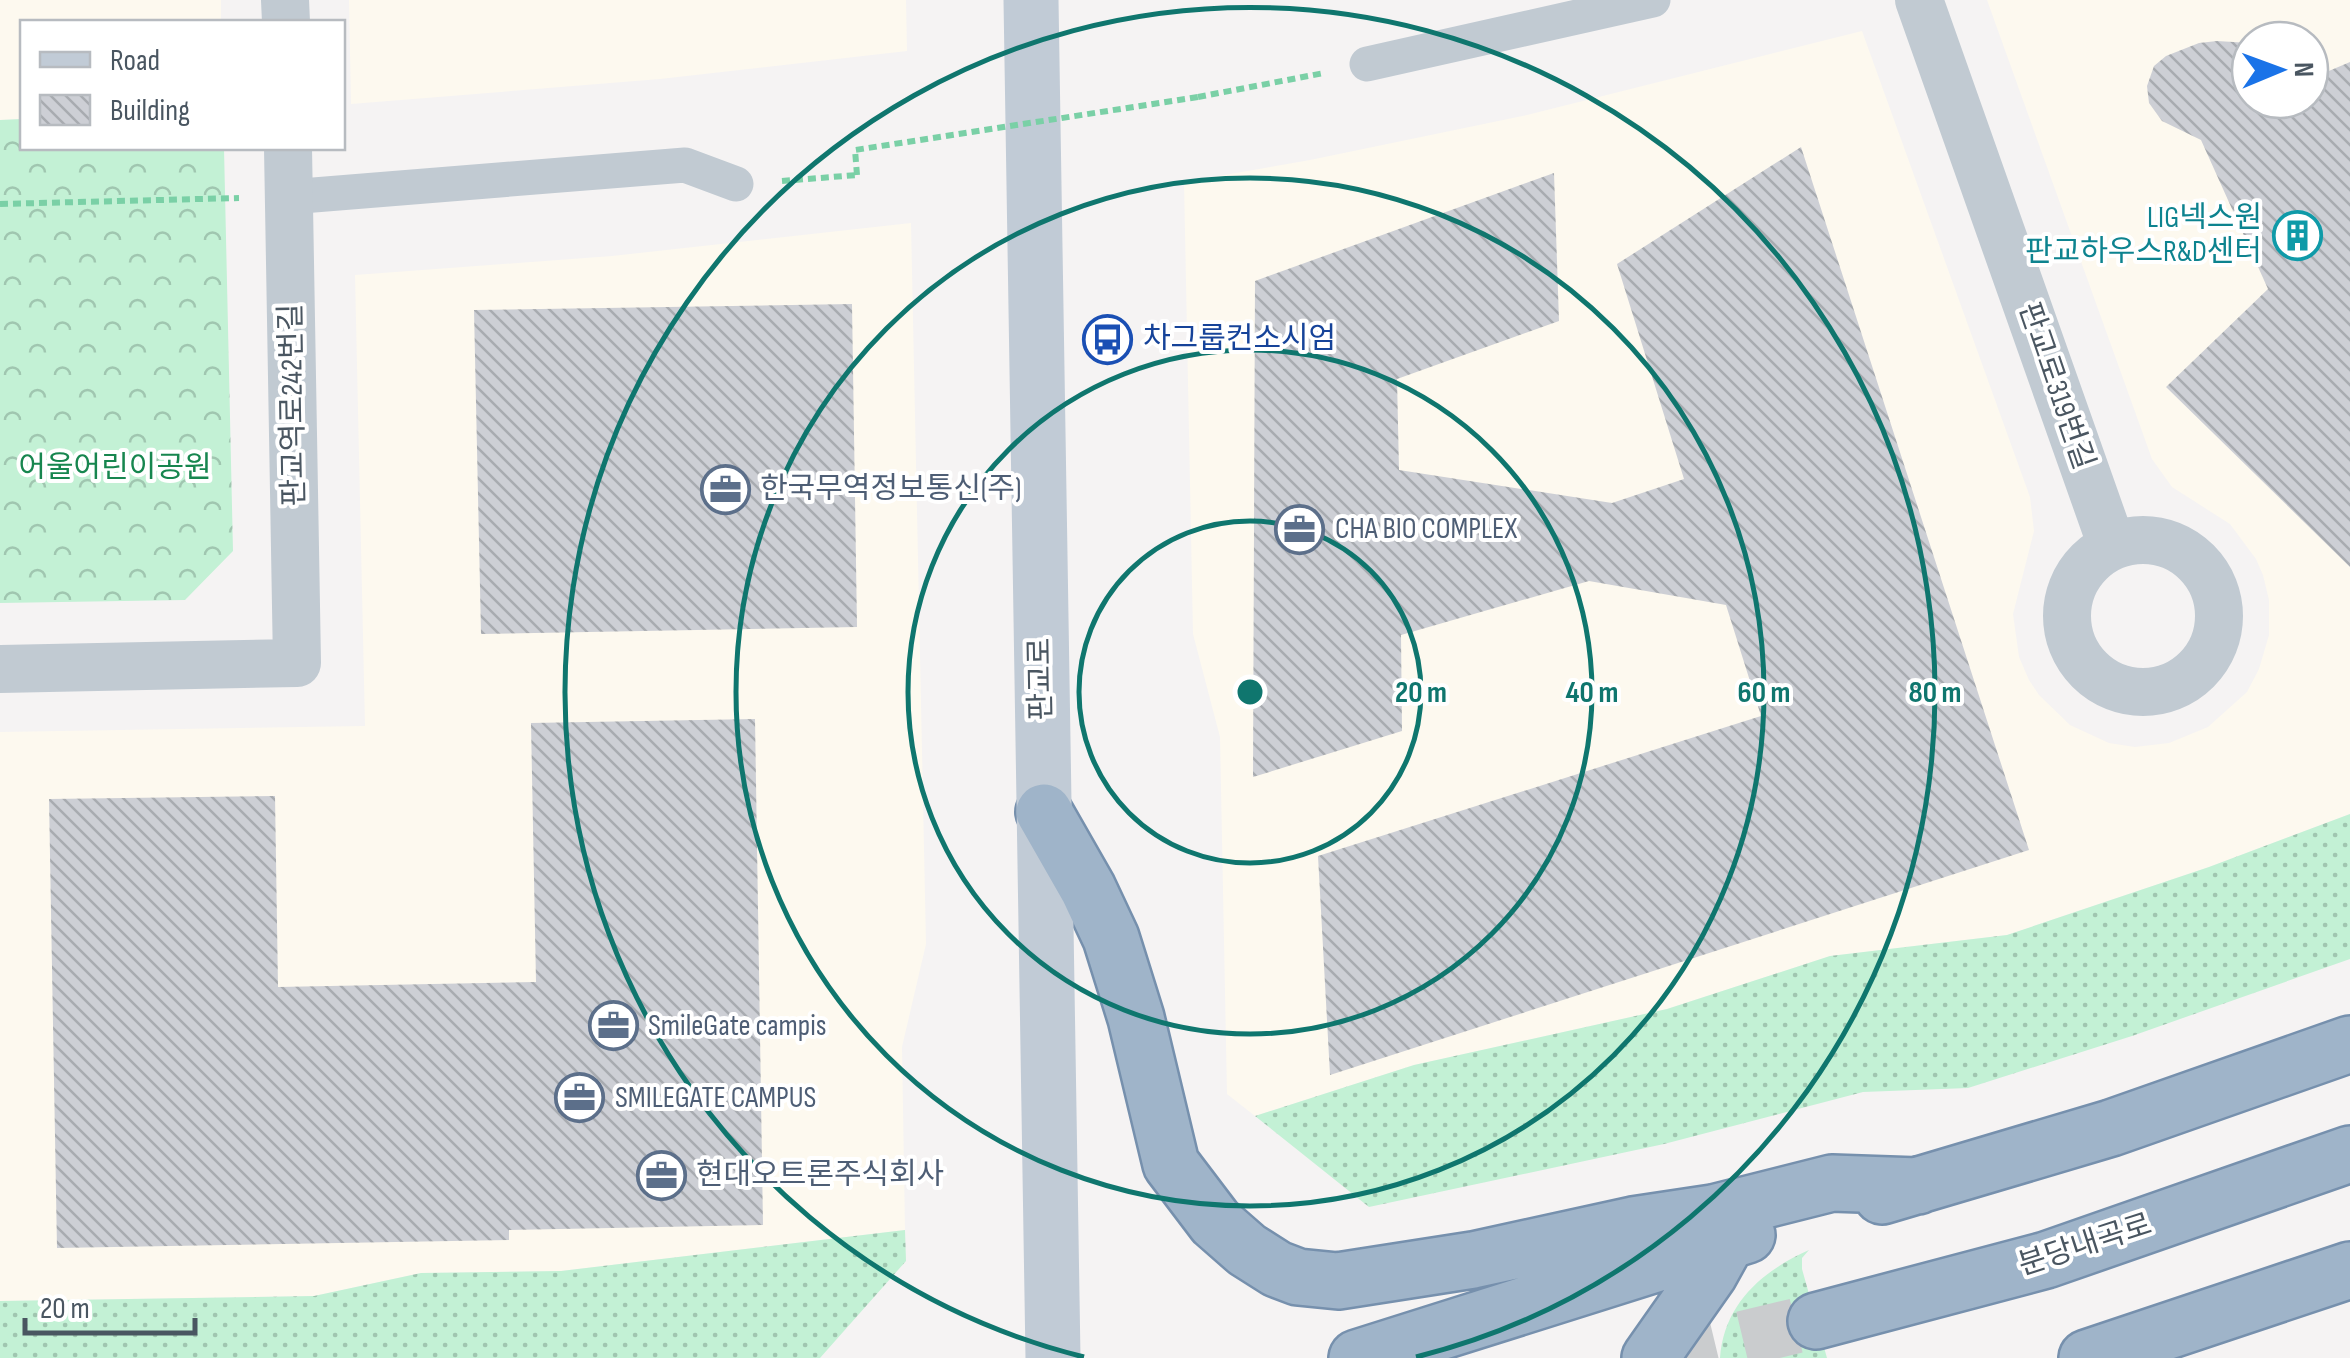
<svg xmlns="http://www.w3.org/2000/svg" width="2350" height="1358" viewBox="0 0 2350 1358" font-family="'Sofia Sans Condensed','Noto Sans KR',sans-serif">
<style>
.commercial{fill:#fdf9ef;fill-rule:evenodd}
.grass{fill:url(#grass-dots)}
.forest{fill:url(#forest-crowns)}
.building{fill:url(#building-back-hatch)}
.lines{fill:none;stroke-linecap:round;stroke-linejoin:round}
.trunk-tunnel{stroke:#caccce;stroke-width:55;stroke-dasharray:55 28;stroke-linecap:butt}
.trunk-casing{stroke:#7690ad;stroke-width:60}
.path{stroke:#7ad0a6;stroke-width:6;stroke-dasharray:8 5;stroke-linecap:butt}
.pedestrian{stroke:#c1cad2;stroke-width:35}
.minor{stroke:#c1cad2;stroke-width:48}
.secondary{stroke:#c1cbd6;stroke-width:55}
.trunk{stroke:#9fb4c9;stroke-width:55}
.path-bridge{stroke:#7ad0a6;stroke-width:6;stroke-dasharray:8 5;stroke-linecap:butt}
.ring{fill:none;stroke:#0f766e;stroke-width:5}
.labels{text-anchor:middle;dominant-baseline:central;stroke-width:8;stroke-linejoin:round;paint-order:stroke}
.culture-label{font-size:30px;fill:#0d838f;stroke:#fff;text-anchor:end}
.transit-label{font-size:30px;fill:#164399;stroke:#fff;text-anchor:start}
.street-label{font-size:30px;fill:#4a5661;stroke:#fff}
.park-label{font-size:30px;fill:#17864f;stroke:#fff}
.service-label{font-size:30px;fill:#4e5e75;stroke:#fff;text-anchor:start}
.centre{fill:#0f766e;stroke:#fff;stroke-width:5}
.ring-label{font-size:30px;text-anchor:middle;font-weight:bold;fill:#0f766e;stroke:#fff;stroke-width:8;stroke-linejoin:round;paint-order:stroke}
</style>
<defs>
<pattern id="grass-dots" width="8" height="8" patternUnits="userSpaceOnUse" patternTransform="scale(2.5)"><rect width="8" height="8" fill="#c3f1d5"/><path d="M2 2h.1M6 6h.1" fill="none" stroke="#a0c6b0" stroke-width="1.8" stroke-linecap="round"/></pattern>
<pattern id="forest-crowns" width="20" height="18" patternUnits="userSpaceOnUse" patternTransform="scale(2.5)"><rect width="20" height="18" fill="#c3f1d5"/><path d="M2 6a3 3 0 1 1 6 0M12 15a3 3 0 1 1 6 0" fill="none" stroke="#a0c6b0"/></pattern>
<pattern id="building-back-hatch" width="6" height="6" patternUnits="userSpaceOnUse" patternTransform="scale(2.5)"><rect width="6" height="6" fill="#cdcfd5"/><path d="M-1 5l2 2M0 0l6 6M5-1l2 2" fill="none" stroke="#a8abb0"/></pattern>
</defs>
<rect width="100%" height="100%" fill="#f5f3f3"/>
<path class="commercial" d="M0,0H221V22H22V119L0,120Z
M349,0H906L907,51L660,79L351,104Z
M1987,0H2350V814L2209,867L2007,935L1830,956L1667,1009L1414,1065L1255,1116L1227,1094L1220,737L1193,634L1184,182L1310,160L1527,115L1862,31L2030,497L2034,531L2013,614L2019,657L2029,680L2039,695L2070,725L2109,743L2135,747L2169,743L2208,727L2247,692L2259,669L2269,635V600L2263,575L2256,559L2230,524L2172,487L2152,459ZM2250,40H2310V100H2250Z
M911,223L926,944L902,1047L905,1230L561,1271L421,1273L314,1296L0,1301V732L365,726L355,275L612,256Z"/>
<path class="grass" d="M2350,814V959L2132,1036L1968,1088L1863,1092L1664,1144L1369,1207L1255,1116L1414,1065L1667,1009L1830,956L2007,935L2209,867Z
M905,1230L906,1261L820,1358H0V1301L314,1296L421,1273L561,1271Z
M1809,1250L1802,1258V1269L1827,1358H1720C1724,1304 1762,1271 1809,1250Z"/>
<path class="forest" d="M22,119V148H224L233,551L185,600L0,603V120Z"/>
<path class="building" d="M2217,41L2250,43V100H2310V79L2350,62V567L2166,387L2268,289L2201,140L2162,121L2149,103L2147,86L2154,66L2166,56L2199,43Z
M1801,147L2029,850L1330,1075L1318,856L1761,716L1726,605L1589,581L1401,635L1402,731L1253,777L1255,281L1554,173L1559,321L1397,379L1399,470L1612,503L1684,479L1617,264Z
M852,304L857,627L481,634L474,310Z
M755,719L763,1225L509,1230V1240L57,1248L49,799L275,796L278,987L536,982L531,723Z"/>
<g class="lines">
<path class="trunk-tunnel" d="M1662,1358L1816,1321"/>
<defs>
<path id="trunk" d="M1044,812L1088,889L1111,938L1136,1018L1171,1164L1215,1222L1247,1250L1277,1269L1298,1277L1338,1281L1473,1260L1633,1225L1713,1213L1832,1183L1918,1186
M1882,1196L2111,1128L2350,1044
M1816,1321L2046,1260L2350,1154
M1357,1358L1747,1235
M1650,1358L1709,1274L1728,1240
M2087,1358L2350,1270"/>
</defs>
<use href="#trunk" class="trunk-casing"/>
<path class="path" d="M1198,97L1324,73
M782,181L857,175
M0,204L239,198"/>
<path class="pedestrian" d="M1367,64L1653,0
M289,197L685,165L736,184"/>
<path class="minor" d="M285,0L286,22
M1919,0L2112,546
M2067 616a76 76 0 1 1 152 0a76 76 0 1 1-152 0Z
M0,669L297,663L288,148"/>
<path class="secondary" d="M1031,0L1053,1358"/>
<use href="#trunk" class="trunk"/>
<path class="path-bridge" d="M857,175L855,150L1198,97"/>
</g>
<g class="ring">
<circle cx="1250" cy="692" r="171"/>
<circle cx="1250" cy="692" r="342"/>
<circle cx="1250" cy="692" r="514"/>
<path d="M1084 1357A685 685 0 1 1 1416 1357"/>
</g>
<defs>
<symbol id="building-ring" viewBox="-11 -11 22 22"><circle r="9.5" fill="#fff" stroke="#0f9aa8" stroke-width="1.5"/><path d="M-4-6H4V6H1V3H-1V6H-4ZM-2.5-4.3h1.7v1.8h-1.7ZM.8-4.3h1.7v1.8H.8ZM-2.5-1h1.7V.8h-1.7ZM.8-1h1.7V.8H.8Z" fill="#0f9aa8"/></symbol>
<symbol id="bus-ring" viewBox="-11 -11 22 22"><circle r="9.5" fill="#fff" stroke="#1a4fb4" stroke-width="1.5"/><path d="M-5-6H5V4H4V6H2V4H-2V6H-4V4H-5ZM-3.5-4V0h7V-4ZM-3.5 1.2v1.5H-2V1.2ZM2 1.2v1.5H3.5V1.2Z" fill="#1a4fb4"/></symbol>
<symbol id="office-ring" viewBox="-11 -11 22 22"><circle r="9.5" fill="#fff" stroke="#5c6f8a" stroke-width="1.5"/><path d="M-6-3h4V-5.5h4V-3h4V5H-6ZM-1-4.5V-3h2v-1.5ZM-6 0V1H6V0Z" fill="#5c6f8a"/></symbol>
</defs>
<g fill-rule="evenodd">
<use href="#building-ring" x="2270" y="208" width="55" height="55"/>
<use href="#bus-ring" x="1080" y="312" width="55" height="55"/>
<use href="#office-ring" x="698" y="462" width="55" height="55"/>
<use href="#office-ring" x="1272" y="502" width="55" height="55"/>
<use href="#office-ring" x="586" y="998" width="55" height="55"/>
<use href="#office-ring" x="552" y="1070" width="55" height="55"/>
<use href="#office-ring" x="634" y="1148" width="55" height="55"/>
</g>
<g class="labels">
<g class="culture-label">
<text x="2262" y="218">LIG넥스원<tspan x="2262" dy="34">판교하우스R&amp;D센터</tspan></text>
</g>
<g class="transit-label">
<text x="1143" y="339">차그룹컨소시엄</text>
</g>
<g class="street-label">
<text transform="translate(2056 386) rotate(71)">판교로319번길</text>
<text transform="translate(293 405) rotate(-91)">판교역로242번길</text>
<text transform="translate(1041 679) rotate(-91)">판교로</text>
<text transform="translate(2085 1245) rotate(-18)">분당내곡로</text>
</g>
<g class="park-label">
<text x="115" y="468">어울어린이공원</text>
</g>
<g class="service-label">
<text x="760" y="489">한국무역정보통신(주)</text>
<text x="1335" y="529">CHA BIO COMPLEX</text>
<text x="648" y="1026">SmileGate campis</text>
<text x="615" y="1098">SMILEGATE CAMPUS</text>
<text x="696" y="1175">현대오트론주식회사</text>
</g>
</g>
<circle cx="1250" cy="692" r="15" class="centre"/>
<g class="ring-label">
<text x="1421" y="702">20 m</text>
<text x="1592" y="702">40 m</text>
<text x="1764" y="702">60 m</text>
<text x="1935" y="702">80 m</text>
</g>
<rect x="20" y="20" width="325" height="130" fill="#ffffff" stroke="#b7bbc0" stroke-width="2.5"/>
<rect x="40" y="52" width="50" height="15" fill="#c1cbd6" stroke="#b7bbc0" stroke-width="2.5"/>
<text x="110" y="70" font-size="30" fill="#4a5661">Road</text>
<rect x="40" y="95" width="50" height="30" fill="url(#building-back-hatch)" stroke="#b7bbc0" stroke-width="2.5"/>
<text x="110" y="120" font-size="30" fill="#4a5661">Building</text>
<g transform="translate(2280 70) rotate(89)"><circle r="48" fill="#ffffff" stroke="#b7bbc0" stroke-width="2.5"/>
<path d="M0-8L18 38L0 25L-18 38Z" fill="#1a73e8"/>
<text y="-15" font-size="28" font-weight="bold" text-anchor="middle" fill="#4a5661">N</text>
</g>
<path d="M25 1318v15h170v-15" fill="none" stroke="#4a5661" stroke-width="5"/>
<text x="40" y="1318" font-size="30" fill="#4a5661" stroke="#ffffff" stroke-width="8" paint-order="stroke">20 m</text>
</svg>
